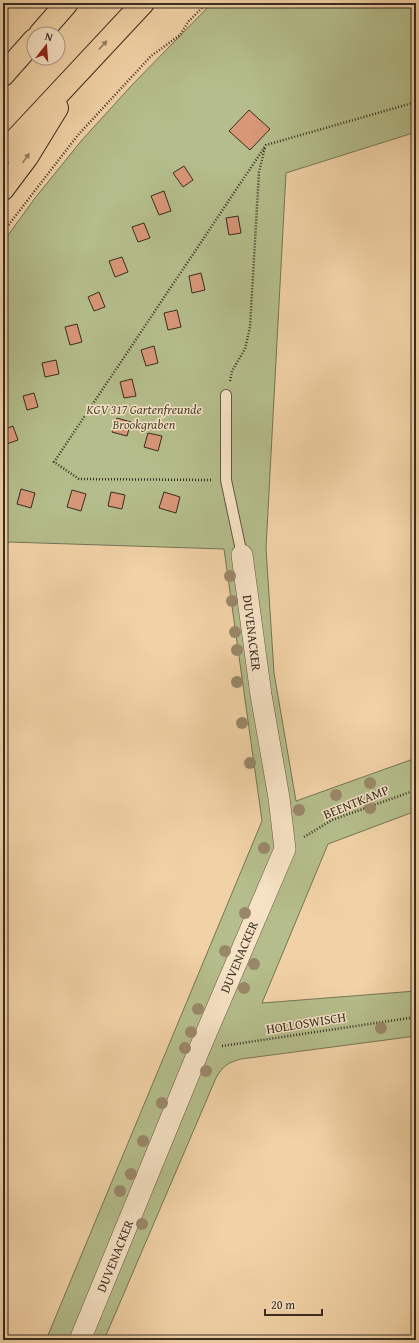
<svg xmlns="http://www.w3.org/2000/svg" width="419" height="1343" viewBox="0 0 419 1343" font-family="'Gentium Book Plus',serif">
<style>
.green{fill:#b4bd8b;stroke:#767456}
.building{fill:#d89777;stroke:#392c22}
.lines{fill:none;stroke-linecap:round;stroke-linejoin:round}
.lane-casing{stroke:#675643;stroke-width:12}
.street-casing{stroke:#675643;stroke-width:22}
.highway-casing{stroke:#392c22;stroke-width:24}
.path{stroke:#392c22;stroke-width:2.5;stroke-dasharray:1 2;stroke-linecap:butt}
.lane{stroke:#f6e2c5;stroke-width:10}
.street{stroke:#f6e2c5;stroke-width:21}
.highway{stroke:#f1d2a6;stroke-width:22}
.tree{fill:#9a8769}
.oneway{fill:#957f64}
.labels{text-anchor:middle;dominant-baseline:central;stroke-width:3;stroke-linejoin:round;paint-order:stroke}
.park-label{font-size:13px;font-style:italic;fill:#524937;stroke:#f6e2c5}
.street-label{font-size:13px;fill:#392c22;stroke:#f6e2c5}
</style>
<rect width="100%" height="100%" fill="#f1d2a6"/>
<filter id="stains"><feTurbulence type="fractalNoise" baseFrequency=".005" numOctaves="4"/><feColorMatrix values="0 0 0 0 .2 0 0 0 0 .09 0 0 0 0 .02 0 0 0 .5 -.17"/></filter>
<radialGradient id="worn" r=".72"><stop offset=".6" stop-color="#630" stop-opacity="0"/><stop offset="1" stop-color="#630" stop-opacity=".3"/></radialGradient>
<path class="green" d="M212,3H416V132L286,173L266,548L274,673L296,801L416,758V811L328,844L262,1003L416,991V1036L241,1059C227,1063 223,1066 216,1078L104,1340H46L262,821L224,549L9,542L3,550V242L35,198L82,140L132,85Z"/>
<path class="building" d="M249,110L270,129L250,150L229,131Z
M184,166L193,180L183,187L173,173Z
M164,191L171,211L159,215L151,196Z
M238,216L241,233L229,235L226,218Z
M144,223L150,238L138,242L132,227Z
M122,257L128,272L115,277L109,261Z
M201,273L205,290L192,293L189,276Z
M99,292L105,307L94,311L88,297Z
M177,310L181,327L168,330L164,313Z
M77,324L82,342L70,345L65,327Z
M154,346L158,363L146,366L141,350Z
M56,360L59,374L45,377L42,363Z
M132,379L136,396L124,398L120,382Z
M34,393L38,407L27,410L23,396Z
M117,418L131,422L127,436L112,432Z
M13,426L18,440L4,445L3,430Z
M148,433L162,436L158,451L144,447Z
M21,489L35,493L31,508L17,504Z
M72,490L86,494L81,511L67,507Z
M111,492L125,495L122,509L108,506Z
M164,492L180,497L176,513L159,508Z"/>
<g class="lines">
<defs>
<path id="lane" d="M226,395V480L242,555"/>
<path id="street" d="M80,1340L199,1050L285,849L279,798L261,695L242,555"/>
<path id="highway" d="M40,34L67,3
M3,75L34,40
M3,153L143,3
M3,189L27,157L57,108"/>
</defs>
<use href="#lane" class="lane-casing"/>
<use href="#street" class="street-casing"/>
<use href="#highway" class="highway-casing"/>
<path class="path" d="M3,13L12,3
M3,232L78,135L151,56L180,35L189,21L207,3
M230,381L232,371L245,349L250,327L259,172L265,147
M211,480L79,479L54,462L266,145L416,102
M304,837L332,820L416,790
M222,1046L416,1017"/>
<use href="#lane" class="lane"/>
<use href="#street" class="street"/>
<use href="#highway" class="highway"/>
</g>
<g class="tree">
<circle cx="230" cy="576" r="6"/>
<circle cx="232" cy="601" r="6"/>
<circle cx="235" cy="632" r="6"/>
<circle cx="237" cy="650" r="6"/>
<circle cx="237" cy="682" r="6"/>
<circle cx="242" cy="723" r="6"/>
<circle cx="250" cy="763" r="6"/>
<circle cx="370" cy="783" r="6"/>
<circle cx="336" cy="795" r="6"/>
<circle cx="370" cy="808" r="6"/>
<circle cx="299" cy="810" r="6"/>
<circle cx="264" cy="848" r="6"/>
<circle cx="245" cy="913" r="6"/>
<circle cx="225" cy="951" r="6"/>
<circle cx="254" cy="964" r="6"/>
<circle cx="244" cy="988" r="6"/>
<circle cx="198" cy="1009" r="6"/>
<circle cx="381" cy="1028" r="6"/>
<circle cx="191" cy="1032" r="6"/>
<circle cx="185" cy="1048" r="6"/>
<circle cx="206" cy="1071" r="6"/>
<circle cx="162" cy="1103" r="6"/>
<circle cx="143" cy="1141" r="6"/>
<circle cx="131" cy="1174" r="6"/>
<circle cx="120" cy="1191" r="6"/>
<circle cx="142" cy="1224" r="6"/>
</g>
<defs><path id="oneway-solid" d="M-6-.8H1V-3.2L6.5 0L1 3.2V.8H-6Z"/></defs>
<g class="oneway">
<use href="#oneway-solid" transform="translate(103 45) rotate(-47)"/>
<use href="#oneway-solid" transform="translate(26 158) rotate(-55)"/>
</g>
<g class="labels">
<g class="park-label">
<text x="144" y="409">KGV 317 Gartenfreunde<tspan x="144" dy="15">Brookgraben</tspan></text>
</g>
<g class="street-label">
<text transform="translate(252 633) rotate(83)">DUVENACKER</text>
<text transform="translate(356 802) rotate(-22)">BEENTKAMP</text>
<text transform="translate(239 957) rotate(-67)">DUVENACKER</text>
<text transform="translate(306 1023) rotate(-9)">HOLLOSWISCH</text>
<text transform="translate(115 1256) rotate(-68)">DUVENACKER</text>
</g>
</g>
<rect width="419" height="1343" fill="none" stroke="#f1d2a6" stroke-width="16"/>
<rect x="4" y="4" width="411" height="1335" fill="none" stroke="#392c22" stroke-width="2"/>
<rect x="8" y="8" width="403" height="1327" fill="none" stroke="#392c22"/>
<g transform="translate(46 46) rotate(17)"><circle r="19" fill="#f6e2c5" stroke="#aa9984"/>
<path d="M0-3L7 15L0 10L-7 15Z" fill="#8f2418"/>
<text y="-6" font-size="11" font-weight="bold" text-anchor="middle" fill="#392c22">N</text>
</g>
<path d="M265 1309v6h57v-6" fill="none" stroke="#392c22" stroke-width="2"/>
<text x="271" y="1309" font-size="12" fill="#392c22" stroke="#f6e2c5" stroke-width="3" paint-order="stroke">20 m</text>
<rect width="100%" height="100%" filter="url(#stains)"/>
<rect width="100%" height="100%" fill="url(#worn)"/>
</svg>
